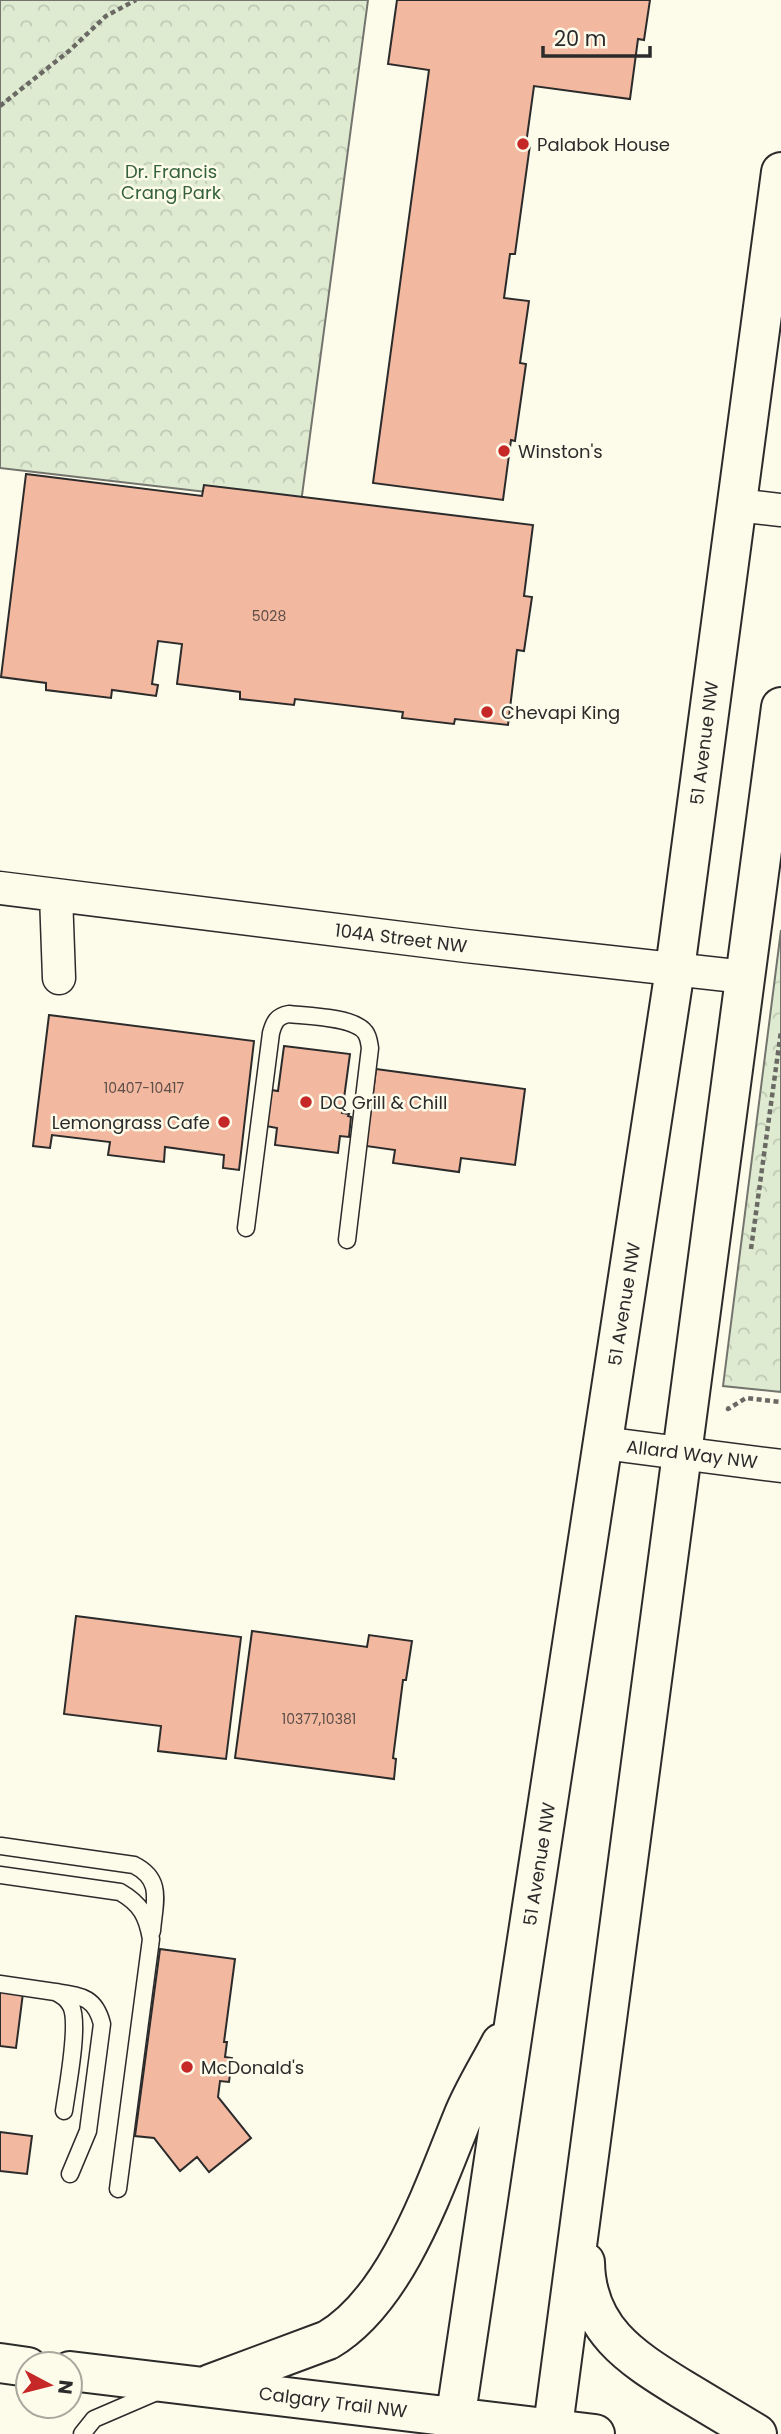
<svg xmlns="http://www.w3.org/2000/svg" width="781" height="2434" viewBox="0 0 781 2434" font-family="Poppins,sans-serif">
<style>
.park{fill:url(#park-crowns);stroke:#74746e;stroke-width:2}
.building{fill:#f2b8a0;stroke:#2b2b2b;stroke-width:2}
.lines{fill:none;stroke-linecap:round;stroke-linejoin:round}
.service-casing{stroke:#2b2b2b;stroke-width:19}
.minor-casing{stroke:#2b2b2b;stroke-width:35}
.secondary-casing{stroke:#2b2b2b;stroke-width:42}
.path{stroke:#6a6964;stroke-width:4.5;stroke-dasharray:5 3.5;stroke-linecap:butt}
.service{stroke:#fdfbea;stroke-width:16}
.minor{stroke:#fdfbea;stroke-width:32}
.secondary{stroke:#fdfbea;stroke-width:38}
.poi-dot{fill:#c62828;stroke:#fdfbea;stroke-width:2.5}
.labels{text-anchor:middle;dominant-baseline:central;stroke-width:5;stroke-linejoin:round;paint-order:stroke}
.number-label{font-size:14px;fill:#5d4e48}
.poi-label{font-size:18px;fill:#2b2b2b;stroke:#fdfbea;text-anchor:start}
.park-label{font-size:18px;fill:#34623c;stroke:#fdfbea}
.street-label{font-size:18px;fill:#2b2b2b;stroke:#fdfbea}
</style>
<defs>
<pattern id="park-crowns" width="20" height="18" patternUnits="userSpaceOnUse" patternTransform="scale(1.75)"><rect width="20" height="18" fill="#deebd1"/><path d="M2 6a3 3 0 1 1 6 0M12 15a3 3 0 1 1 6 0" fill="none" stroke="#bfcab4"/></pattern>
</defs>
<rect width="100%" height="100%" fill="#fdfbea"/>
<path class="park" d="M0,0H368L301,503L0,468Z
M781,930V1392L723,1386Z"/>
<path class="building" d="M397,0H650L644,40L638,39L630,99L534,86L526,144L530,145L515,254H510L504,298L529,301L520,363L526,364L515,441L511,440L503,500L373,483L429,70L388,64Z
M26,474L202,496L204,485L533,525L524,596L532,597L524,651L517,650L508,725L455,719L454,724L402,718L403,712L295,699L294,705L240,699V692L177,684L182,644L158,641L152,684L158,685L156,696L112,690L111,698L46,690V683L1,677Z
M49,1015L254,1041L239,1170L223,1168L224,1155L165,1147L164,1162L108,1155L110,1142L52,1135L50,1148L33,1146Z
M284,1046L350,1054L342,1113L349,1114L348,1116L351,1117L349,1137L340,1136L338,1153L275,1145L277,1128L266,1126L271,1090L278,1091Z
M376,1069L525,1089L515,1165L461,1158L459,1172L393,1163L395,1150L366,1146Z
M76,1616L241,1637L226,1759L158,1751L161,1726L64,1714Z
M252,1631L367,1647L369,1635L412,1641L406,1680H403L393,1758L396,1759L394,1779L235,1758Z
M160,1949L235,1959L224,2042H227L225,2057L232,2058L229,2082L220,2081L218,2097L251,2138L209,2172L197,2157L180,2171L154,2138L135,2136Z
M0,1990L23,1993L16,2048L0,2046Z
M0,2132L32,2136L27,2174L0,2171Z"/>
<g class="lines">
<defs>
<path id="service" d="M246,1228L271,1033C274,1022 277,1016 289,1014C308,1016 354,1017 365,1032C369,1037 369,1043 370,1048L347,1240
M1,1846L134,1865C164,1880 154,1903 152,1931
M0,1875L120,1892C141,1904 147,1916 151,1939L118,2189
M0,1984L55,1992C62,1995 68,2000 71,2006C80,2024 67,2089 64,2111
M55,1992C80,1996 95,1996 102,2024L88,2131L70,2174
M82,2434L94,2419L159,2391"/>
<path id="minor" d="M736,505L781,510
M0,888L466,946L745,977
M56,895L59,978
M603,1443L781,1466"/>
<path id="secondary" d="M585,2262C586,2329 630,2357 682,2389C707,2404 732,2419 757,2434
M0,2363L28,2367
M70,2371L595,2434
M210,2384L328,2340C396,2300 433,2190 462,2119C472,2093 488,2068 501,2043
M453,2434L515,2018L675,969L781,172
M552,2434C630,1859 705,1283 781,707"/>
</defs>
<use href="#service" class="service-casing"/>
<use href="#minor" class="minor-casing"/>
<use href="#secondary" class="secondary-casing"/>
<path class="path" d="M0,106L69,51L106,16L136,0
M751,1249L781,1031
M729,1407L728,1409L746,1398L781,1402"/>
<use href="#service" class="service"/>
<use href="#minor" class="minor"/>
<use href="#secondary" class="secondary"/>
</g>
<g class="poi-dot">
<circle cx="523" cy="144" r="7"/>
<circle cx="504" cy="451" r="7"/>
<circle cx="487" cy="712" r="7"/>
<circle cx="306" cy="1102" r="7"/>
<circle cx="224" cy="1122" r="7"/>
<circle cx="187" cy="2067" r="7"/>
</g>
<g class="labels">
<g class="number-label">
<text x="269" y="616">5028</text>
<text x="144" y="1088">10407-10417</text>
<text x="319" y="1719">10377,10381</text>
</g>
<g class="poi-label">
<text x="537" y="144">Palabok House</text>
<text x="518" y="451">Winston's</text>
<text x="501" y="712">Chevapi King</text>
<text x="320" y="1102">DQ Grill &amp; Chill</text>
<text x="210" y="1122" text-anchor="end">Lemongrass Cafe</text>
<text x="201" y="2067">McDonald's</text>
</g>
<g class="park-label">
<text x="171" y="171">Dr. Francis<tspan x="171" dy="21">Crang Park</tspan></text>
</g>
<g class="street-label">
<text transform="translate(704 743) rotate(-83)">51 Avenue NW</text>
<text transform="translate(401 938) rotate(7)">104A Street NW</text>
<text transform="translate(624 1304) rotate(-81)">51 Avenue NW</text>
<text transform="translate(692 1454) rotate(7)">Allard Way NW</text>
<text transform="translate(539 1864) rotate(-81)">51 Avenue NW</text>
<text transform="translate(333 2402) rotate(7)">Calgary Trail NW</text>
</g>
</g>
<g transform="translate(49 2385) rotate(97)"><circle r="33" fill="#fdfbea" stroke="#a9a89e" stroke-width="2"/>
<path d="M0-5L12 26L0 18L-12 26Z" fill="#c62828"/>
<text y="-10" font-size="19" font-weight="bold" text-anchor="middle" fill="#2b2b2b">N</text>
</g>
<path d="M543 46v10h107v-10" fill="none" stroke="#2b2b2b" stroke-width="3.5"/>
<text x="554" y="46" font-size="21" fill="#2b2b2b" stroke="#fdfbea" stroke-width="5" paint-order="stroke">20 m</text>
</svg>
